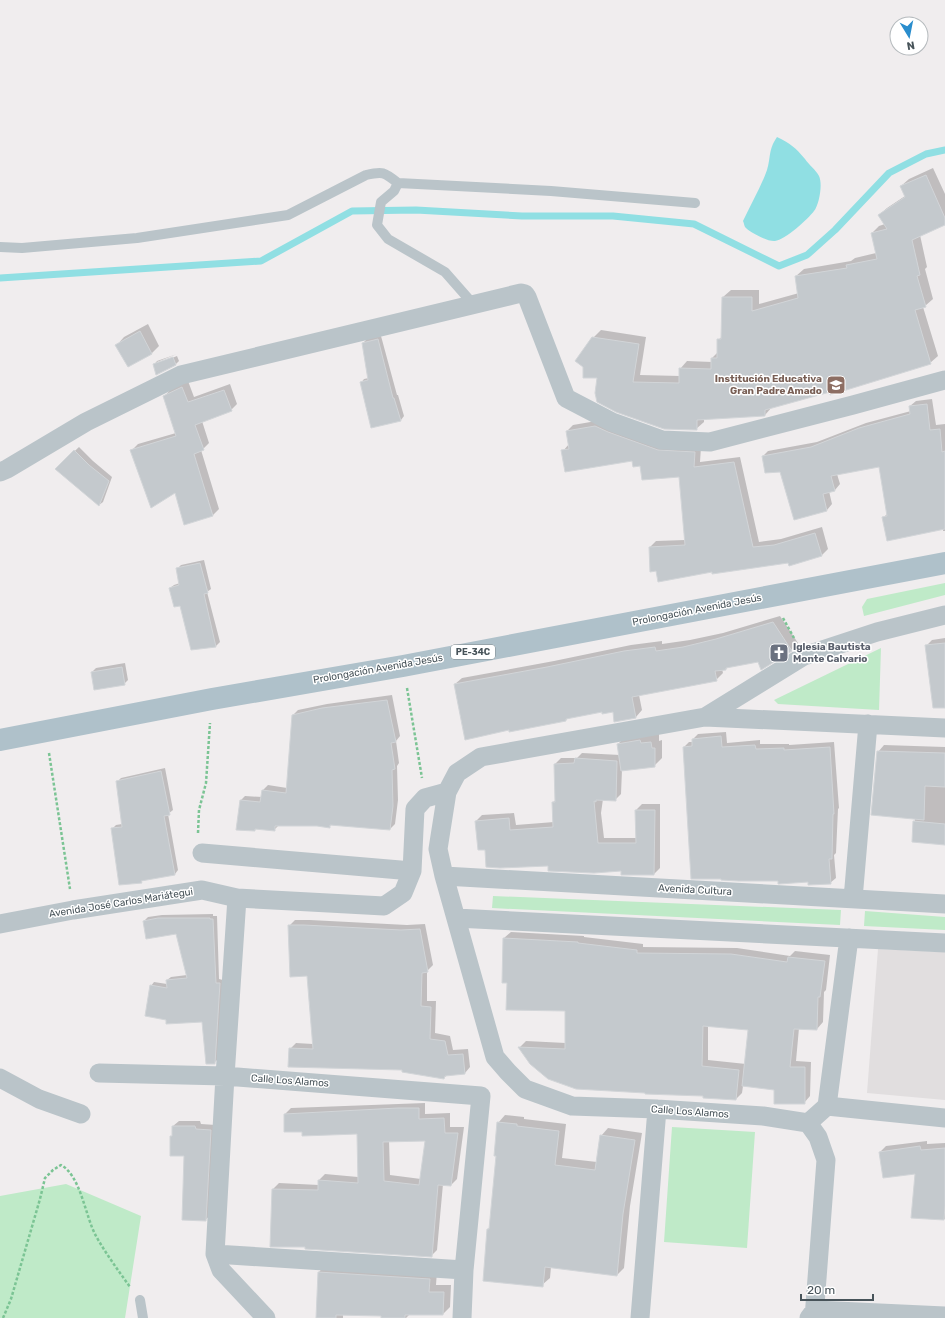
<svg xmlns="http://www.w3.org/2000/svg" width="945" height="1318" viewBox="0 0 945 1318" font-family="Rubik,sans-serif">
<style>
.education{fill:#e1dedf}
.green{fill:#bfeac8}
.water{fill:#90dfe3}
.shadow{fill:#0003;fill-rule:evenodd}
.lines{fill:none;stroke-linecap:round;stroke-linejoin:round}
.stream{stroke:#90dfe3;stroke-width:7}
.building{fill:#c4c9cd;stroke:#d2d5d8;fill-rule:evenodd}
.path{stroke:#7bc494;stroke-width:2.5;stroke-dasharray:3 2;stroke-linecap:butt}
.lane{stroke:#bac4c9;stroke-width:10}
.street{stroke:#bac4c9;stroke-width:19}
.primary{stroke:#afc1ca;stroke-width:22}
.labels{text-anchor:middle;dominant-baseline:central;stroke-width:3;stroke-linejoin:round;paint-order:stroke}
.shield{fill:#fff;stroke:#7e878b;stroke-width:1}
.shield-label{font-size:9px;font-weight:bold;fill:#475359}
.education-label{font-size:10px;font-weight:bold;fill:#785e54;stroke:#fff;text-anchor:end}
.street-label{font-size:10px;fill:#475359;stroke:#fff}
.worship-label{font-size:10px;font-weight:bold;fill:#5b616d;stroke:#fff;text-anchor:start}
</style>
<rect width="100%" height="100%" fill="#f0edee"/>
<path class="education" d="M878,949L945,952V1100L867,1093Z"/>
<path class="green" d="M945,583V595L864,616L862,607L867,599Z
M881,648L879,710L778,704L774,700Z
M493,896L841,910L840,925L492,908Z
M865,911L945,917V930L864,926Z
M672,1127L755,1132L747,1248L664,1242Z
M66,1184L141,1216L125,1318H0V1196Z"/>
<path class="water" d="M777,137C790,143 796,148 805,159C809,165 816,170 819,176C823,184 819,205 814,211C808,219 785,240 775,241C768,242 749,232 745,227C744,225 744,223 743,221C751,204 761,187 767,170C771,158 768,150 777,137Z"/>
<path class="shadow" d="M933,168L945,194V224L920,235L927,267L925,269L933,299L925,306L923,307L938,356L930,363L772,407L765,415L704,418V422L696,429L598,377L593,338L601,330L646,337L640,375L680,376V369L687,361L712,362V358L718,352V340L723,336V297L731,290H759V304L799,293L796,276L804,269L851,261L855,258L876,253L872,233L879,226L885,224L879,215L887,208L905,196L901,186L909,179Z
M148,324L159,346L152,353L117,345L124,337Z
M381,336L397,395H398L404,416L401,420L361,383L364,379L369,378L363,343L367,339Z
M177,354L157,362V364L177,356L179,361L175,365H154L157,361Z
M188,381L194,397L230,384L237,404L231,410L202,421L209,443L203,449L201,450L219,509L213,515L175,491L132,450L138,444L176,433L164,397L170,390Z
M932,399L936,425L945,424V531H943V529L884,517L888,513L880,465L837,474L840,484L835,490L829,491L832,504L827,510L763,456L768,451L817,442L866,423L911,411L910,406L916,401Z
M602,420L701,447L700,462L740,457L759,542L781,539L822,527L828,549L822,555L789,562L712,570L650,547L656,541L685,540L680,475L641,465L633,460L563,451L569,444L567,431L573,425Z
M79,447L93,461L112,477L103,502L99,505L56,469Z
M204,560L211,589L207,592L220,642L216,646L191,649L181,605L170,588L174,585L180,583L177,569L181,565Z
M780,616L798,643L791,650L758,661L728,667L726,669H722L723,673L716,680L639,695L642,710L636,717L614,711H603L569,717L566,720L455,684L462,678L554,661L631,645L662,641V644L690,640L723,633Z
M945,638V678L926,646L932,640Z
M125,663L128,680L124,684L92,672L96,668Z
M392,695L400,736L396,741L399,763L397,766L398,800L395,824L390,829L332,824L329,827L317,825H279L274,830L257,828L255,830L240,801L245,796L262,797L263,790L268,785L287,788L293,715L298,710L327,704Z
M726,732L727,743L760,740V744H789V745L834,742L839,808L838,809L836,853L834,855L836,878L830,883L809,881L684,747L689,742H693V739L698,734Z
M659,734V741L662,740V758L654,766L622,770L621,794L615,800L603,799L601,813L604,838H637L636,810L642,804H660V868L654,874L622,870L549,864L486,849L476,821L482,815L514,813L516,825L554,822L553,802L556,800L555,764L561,758H577L582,753L620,755L618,744L626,736Z
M884,745L945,747V844L913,841L915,818L878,752Z
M165,768L173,810L168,814L178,870L175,874L143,880L141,882L112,829L116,825L122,824L117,782L121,778Z
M213,914V916H217L219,979L223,980L218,1059L214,1063L202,1021L167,1019L151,986L154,982L167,984V980L171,977L187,975L177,933L144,921L148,917L162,915Z
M295,920H310L407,925L425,924L433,965L427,971V1001H436L435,1033L450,1036L453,1050L468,1049L470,1067L465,1073L448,1074L444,1078L290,1049L296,1043L313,1044L308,975L289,926Z
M511,932L584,936V937L643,944V947L737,948L790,956L795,951L830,955L826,990L824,992L823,1022L817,1029L799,1028L796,1061L811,1062L810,1096L804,1103L775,1089L743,1086L742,1093L736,1099L704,1095L646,1092L520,1047L526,1041L566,1043V1010L508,982H503L504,938ZM708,1026L749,1029L746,1064L708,1060Z
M425,1103V1114L450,1113V1127H464L457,1179L451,1185L443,1184L437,1250L431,1256L273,1189L279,1183L319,1185V1180L325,1174L358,1177V1133L303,1131L285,1114L291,1108ZM389,1140H426L421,1179L390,1175Z
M505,1115L524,1117V1119L566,1124L562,1158L597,1162L601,1136L608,1128L642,1133L630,1206L624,1268L617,1275L551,1267L550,1278L542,1285L488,1229L490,1227L497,1155L498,1123Z
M179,1121H200L201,1124L216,1125L211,1215L205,1220L185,1155L171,1137L173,1135V1126Z
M927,1141V1144L945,1143V1219L912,1217L916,1173L880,1152L886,1146Z
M326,1264L437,1271L436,1285H451L450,1307L443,1314H410L406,1318H382V1315L343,1314V1318H317L319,1272Z"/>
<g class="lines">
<path class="stream" d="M0,278L261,261L352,211L416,210L522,216H613L694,224L779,266L807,255L835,230L889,173L926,154L945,150"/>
</g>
<path class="building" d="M926,175L945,218V225L912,240L920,275L917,276L926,307L915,310L931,364L830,395V392L765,410V416L697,420V430L664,429L616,412L597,402L595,393L597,378H583V367L575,361L592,337L639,344L633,382L679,383V368L711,369V358H717V339H721L722,297H752V311L798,298L795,276L847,268L846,265L877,259L871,233L887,229L878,215L905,197L900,186Z
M140,331L152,354L128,367L115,345Z
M378,339L393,398H394L401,421L371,428L360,382L368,380L362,343Z
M173,357L176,365L156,375L153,364Z
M182,387L188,402L224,390L232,411L195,425L204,450L194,454L213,516L184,525L175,493L151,508L130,450L176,436L163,396Z
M927,404L930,430L940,429L942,452L945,451V529L887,541L882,517L887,516L879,467L831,476L835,491L823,494L827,511L794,520L780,472L765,473L762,456L811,447L859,428L910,414L909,406Z
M595,426L608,432L658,450L695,452L694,467L734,462L753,547L774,545L815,533L822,556L789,566L788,563L712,574V572L658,582L656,571L650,572L649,547L685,545L679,477L642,480L640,466L633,467L632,461L565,472L561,450L569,449L566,431Z
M74,450L89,465L109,481L99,506L55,469Z
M200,563L208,593L204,594L216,647L191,650L180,606L174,607L169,588L179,585L176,568Z
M773,622L792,651L761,670L758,662L726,668V670L715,671L717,681L632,697L636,718L614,722L613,712L602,714V712L566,719V721L509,732V730L465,740L454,684L547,667L624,651L655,647L656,651L683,647L716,639Z
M945,643V708H933L925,645Z
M122,667L125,685L94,690L91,672Z
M387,700L396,742L391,743L395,769L392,770L393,806L390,830L330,825V828L317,826H275V831L255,829V831L236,830L240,800L260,802L262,790L286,793L292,715L322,708Z
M721,736L722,747L755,745L756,749L784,748V750L830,747L834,814H833L832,859H829L831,884L808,885V882L779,884H778V881H739L721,880V879H691L683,747L692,746V739Z
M640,740L641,743L651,742L652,748H655V767L621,771L617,744Z
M877,751L945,753V787L925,786L924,820L871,815Z
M575,758L617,761L616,801L596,800V802L594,801L598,843H636L635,810H655L654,875H621V871L594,873L548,871V866L500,868L486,867L485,850H478L475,821L509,818L510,830L553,827L552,802H555L554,764L574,763Z
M161,771L170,815L164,816L175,875L141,881L142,883L119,885L111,828L122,827L116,781Z
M913,821L945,824V845L912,842Z
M158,918H210V919H213L216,983H220L215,1064H206L202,1022L166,1024V1020L145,1016L150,985L167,988L166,980L187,978L176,934L146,939L143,921Z
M288,925H304L401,930L420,929L428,972L422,973L421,1006L431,1007L430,1039L445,1041L448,1055L463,1054L465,1074L445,1076L444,1079L402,1072V1070L288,1067L289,1048L313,1049L307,976L290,977Z
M503,938L578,942V943L637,950V953L731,954L787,962L788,957L825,961L820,997H818L817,1030L794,1029L790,1067H805V1104H774V1090L742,1086L748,1030L703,1026L702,1066L739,1070L736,1100L703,1098V1096L645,1094V1093L576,1089L548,1079L530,1064L518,1047L565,1049V1011L506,1010L507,983H502Z
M398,1108H419V1119L444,1118L445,1133H458L451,1186L438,1185L432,1257L305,1249V1247H270L272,1189L318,1190V1180L358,1183L357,1134L302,1136V1132H284V1114ZM425,1141L419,1185L384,1181L383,1142Z
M497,1122L517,1124V1126L559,1131L555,1165L595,1170L600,1135L635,1140L623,1214L617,1276L545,1267L543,1287L483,1281L487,1229H489L496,1156H494Z
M172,1126H195L196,1129L211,1130L206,1221L182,1220L184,1156H170V1136H172Z
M920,1146L921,1150L945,1148V1205L944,1220L911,1218L915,1174L883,1178L879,1152Z
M318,1272L430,1279L429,1292H444L443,1315H405V1318H381V1316L336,1315V1318H316Z"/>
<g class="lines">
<path class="path" d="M783,618L794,638
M407,688L422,778
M49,753L70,889
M198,833L199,810L206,783L210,723
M3,1318L11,1299L40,1199L45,1178L53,1170L61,1165C81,1176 85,1216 96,1236C106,1254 118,1270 130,1287"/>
<path class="lane" d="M398,183L551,191L695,203
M0,247L22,248L137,238L288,215L366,175C383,171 384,172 398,183L394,191L381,202L377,225L388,239L445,272L474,305
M140,1300L143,1318"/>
<path class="street" d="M0,472L7,469L86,422L181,375L521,293L525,294L527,297L566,398L612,422L662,440L710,442L853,405L945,380
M705,717L945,728
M202,853L412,871
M444,876L945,904
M237,898L225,1076L215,1254L221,1270L266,1318
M853,899L868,724
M456,918L945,943
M0,924L73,910L202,890L237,898L384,906L403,893L412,871L415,809L425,798L447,792
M99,1073L225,1076L481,1096L464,1270L462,1318
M0,1078L39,1099L81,1114
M827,1106L945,1118
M808,1123L763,1116L657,1109L572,1106L525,1089L508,1072L495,1057L444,876L438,849L447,792L457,773L481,757L705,717L804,656L877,632L945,615
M808,1123L818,1137L826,1160L814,1318
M808,1123L827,1106L849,938
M215,1254L464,1270
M640,1318L657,1109
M809,1318L815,1310L945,1316"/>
<path class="primary" d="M0,740L212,699L403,666L945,563"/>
</g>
<defs>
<symbol id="school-square" viewBox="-11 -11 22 22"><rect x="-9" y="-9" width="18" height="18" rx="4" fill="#8d6e63" stroke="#fff"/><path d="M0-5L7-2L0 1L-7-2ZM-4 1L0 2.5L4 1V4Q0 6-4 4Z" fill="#fff"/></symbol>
<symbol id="church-square" viewBox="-11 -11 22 22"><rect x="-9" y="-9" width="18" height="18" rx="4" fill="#6b7280" stroke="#fff"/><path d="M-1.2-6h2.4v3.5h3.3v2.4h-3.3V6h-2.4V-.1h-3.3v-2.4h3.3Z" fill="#fff"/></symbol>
</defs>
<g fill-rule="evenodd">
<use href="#school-square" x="825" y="374" width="22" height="22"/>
<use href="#church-square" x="768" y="642" width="22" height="22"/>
</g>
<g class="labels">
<rect class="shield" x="451" y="645" width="44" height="14" rx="3"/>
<g class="shield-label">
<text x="473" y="652">PE-34C</text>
</g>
<g class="education-label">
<text x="822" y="379">Institución Educativa<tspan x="822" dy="12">Gran Padre Amado</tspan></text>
</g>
<g class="street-label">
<text transform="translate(697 610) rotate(-11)">Prolongación Avenida Jesús</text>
<text transform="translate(378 669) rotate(-10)">Prolongación Avenida Jesús</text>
<text transform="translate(695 890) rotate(3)">Avenida Cultura</text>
<text transform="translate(121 903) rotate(-9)">Avenida José Carlos Mariátegui</text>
<text transform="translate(290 1081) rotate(4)">Calle Los Alamos</text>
<text transform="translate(690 1112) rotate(4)">Calle Los Alamos</text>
</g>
<g class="worship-label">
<text x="793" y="647">Iglesia Bautista<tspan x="793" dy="12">Monte Calvario</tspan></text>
</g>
</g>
<g transform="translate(909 36) rotate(170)"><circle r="19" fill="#ffffff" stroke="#b5babd"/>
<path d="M0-3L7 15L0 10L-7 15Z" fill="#2a8dcd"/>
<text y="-6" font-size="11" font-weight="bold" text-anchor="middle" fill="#475359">N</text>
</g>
<path d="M801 1294v6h72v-6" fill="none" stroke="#475359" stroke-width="2"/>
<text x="807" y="1294" font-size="12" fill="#475359" stroke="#ffffff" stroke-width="3" paint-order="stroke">20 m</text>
</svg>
